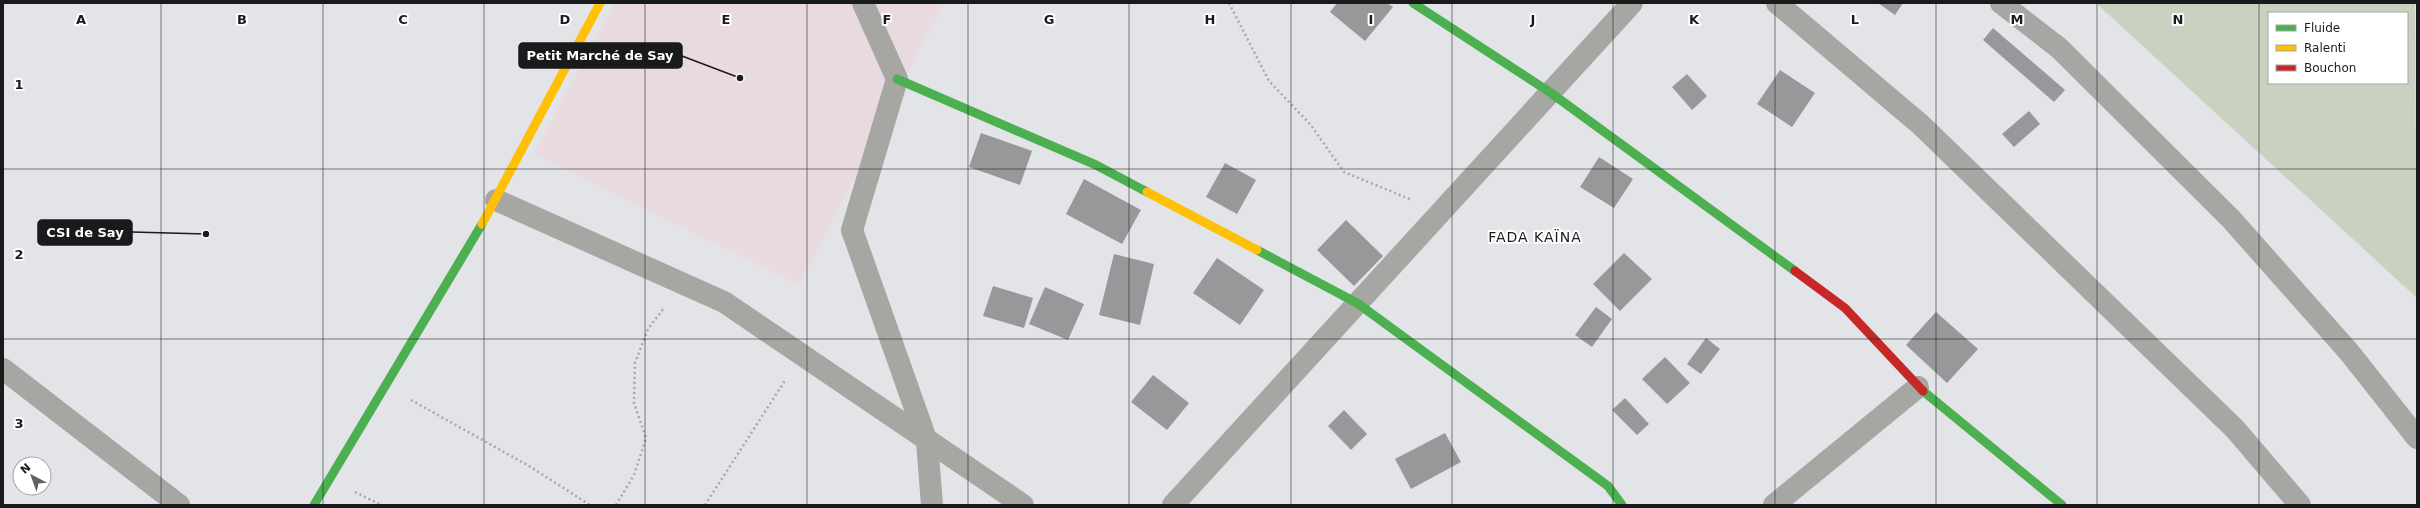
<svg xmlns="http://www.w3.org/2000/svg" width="2420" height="508" viewBox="0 0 2420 508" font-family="'DejaVu Sans',sans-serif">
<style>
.commercial{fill:#e8dadf}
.green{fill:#cad1c1;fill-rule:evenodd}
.building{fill:#98989a}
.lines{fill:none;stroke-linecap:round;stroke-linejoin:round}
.path{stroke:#a7a8a7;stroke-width:2.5;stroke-dasharray:2 3;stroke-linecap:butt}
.street{stroke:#a6a6a3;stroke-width:22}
.fast{stroke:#4caf50;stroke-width:9}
.slow{stroke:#ffc107;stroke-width:9}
.jam{stroke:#c62828;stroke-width:9}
.grid{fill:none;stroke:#191a1c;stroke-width:1;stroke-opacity:0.55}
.labels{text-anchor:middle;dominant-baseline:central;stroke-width:4;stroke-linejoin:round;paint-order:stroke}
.quarter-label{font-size:14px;letter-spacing:1px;fill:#191a1c;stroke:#fff}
.grid-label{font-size:13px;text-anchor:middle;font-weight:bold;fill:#191a1c;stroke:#fff;stroke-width:4;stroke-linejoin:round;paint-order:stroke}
.leader{fill:none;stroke:#191a1c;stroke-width:1.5}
.callout-dot{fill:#191a1c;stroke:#fff;stroke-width:1.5}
.callout{fill:#191a1c;stroke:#191a1c;stroke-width:1.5}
.callout-label{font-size:13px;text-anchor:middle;font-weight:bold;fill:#fff}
</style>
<rect width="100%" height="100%" fill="#e3e4e8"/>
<path class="commercial" d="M615,3H944L799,285L534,153Z"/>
<path class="green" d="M2096,3H2415L2417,298ZM2269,13H2407V83H2269Z"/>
<path class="building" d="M1337,3H1387L1393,7L1365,41L1330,12Z
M1878,3H1903L1895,15Z
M1993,28L2065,90L2054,102L1983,40Z
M1780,70L1815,93L1792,127L1757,104Z
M1687,74L1707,96L1692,110L1672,87Z
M2029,111L2040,124L2014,147L2002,134Z
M981,133L1032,151L1020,185L969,167Z
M1599,157L1633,179L1614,208L1580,187Z
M1225,163L1256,180L1237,214L1206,197Z
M1084,179L1141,210L1122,244L1066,214Z
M1346,220L1383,256L1354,286L1317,250Z
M1624,253L1652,279L1620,311L1593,284Z
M1114,254L1154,264L1140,325L1099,315Z
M1217,258L1264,290L1240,325L1193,293Z
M993,286L1033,298L1024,328L983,316Z
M1045,287L1084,304L1068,340L1029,324Z
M1596,307L1612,319L1592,347L1575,335Z
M1936,312L1978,349L1947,383L1906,345Z
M1706,338L1720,349L1701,374L1687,364Z
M1665,357L1690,383L1667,404L1642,379Z
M1153,375L1189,403L1167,430L1131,402Z
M1625,398L1649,424L1637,435L1612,410Z
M1344,410L1367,434L1351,450L1328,426Z
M1445,433L1461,462L1411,489L1395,459Z"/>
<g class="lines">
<path class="path" d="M1229,3L1269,81L1310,124L1344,172L1412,200
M411,400L529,466L590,505
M355,492L381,505
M616,505L634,475L646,438L634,403L635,363L648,329L664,308
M705,505L786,379"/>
<path class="street" d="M863,3L897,79L852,230L927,442L932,505
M1777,3L1921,125L2235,429L2300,505
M2001,3L2059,48L2231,219L2349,352L2417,438
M496,200L724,302L1023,505
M3,369L179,505
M1173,505L1632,3
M1774,505L1918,387"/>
<path class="fast" d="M1413,3L1551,93L1795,271
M897,79L1096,165L1147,192
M1257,250L1357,303L1608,486L1622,505
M1923,391L2062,505
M314,505L482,224"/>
<path class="slow" d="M1147,192L1257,250
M482,224L600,3"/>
<path class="jam" d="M1795,271L1845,308L1923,391"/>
</g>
<path class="grid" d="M161,3V505M323,3V505M484,3V505M645,3V505M807,3V505M968,3V505M1129,3V505M1291,3V505M1452,3V505M1613,3V505M1775,3V505M1936,3V505M2097,3V505M2259,3V505M3,169H2417M3,339H2417"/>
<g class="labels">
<g class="quarter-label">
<text x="1535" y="237">FADA KAÏNA</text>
</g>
</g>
<g class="grid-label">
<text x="81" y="24">A</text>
<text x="242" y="24">B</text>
<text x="403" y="24">C</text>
<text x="565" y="24">D</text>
<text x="726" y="24">E</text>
<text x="887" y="24">F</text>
<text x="1049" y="24">G</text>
<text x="1210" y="24">H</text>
<text x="1371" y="24">I</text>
<text x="1533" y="24">J</text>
<text x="1694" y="24">K</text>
<text x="1855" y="24">L</text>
<text x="2017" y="24">M</text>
<text x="2178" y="24">N</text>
<text x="19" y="89">1</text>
<text x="19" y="259">2</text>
<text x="19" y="428">3</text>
</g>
<path class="leader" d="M740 78L682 56M206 234L132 232"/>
<g class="callout-dot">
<circle cx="740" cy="78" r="4"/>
<circle cx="206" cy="234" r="4"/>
</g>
<g class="callout">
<rect x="519" y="43" width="163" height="25" rx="4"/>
<rect x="38" y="220" width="94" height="25" rx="4"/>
</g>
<g class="callout-label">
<text x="600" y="60">Petit Marché de Say</text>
<text x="85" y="237">CSI de Say</text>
</g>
<rect width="2420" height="508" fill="none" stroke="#191a1c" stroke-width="8"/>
<rect x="2268" y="12" width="140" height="72" fill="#ffffff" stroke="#a3a3a4"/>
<rect x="2276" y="25" width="20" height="6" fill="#4caf50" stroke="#a3a3a4"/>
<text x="2304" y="32" font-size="12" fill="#191a1c">Fluide</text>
<rect x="2276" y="45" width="20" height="6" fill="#ffc107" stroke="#a3a3a4"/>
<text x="2304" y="52" font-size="12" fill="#191a1c">Ralenti</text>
<rect x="2276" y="65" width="20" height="6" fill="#c62828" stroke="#a3a3a4"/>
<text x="2304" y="72" font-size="12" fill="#191a1c">Bouchon</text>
<g transform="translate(32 476) rotate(319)"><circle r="19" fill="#ffffff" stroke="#a3a3a4"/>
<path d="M0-3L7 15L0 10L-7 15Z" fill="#606163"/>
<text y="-6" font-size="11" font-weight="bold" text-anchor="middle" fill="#191a1c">N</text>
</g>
</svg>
